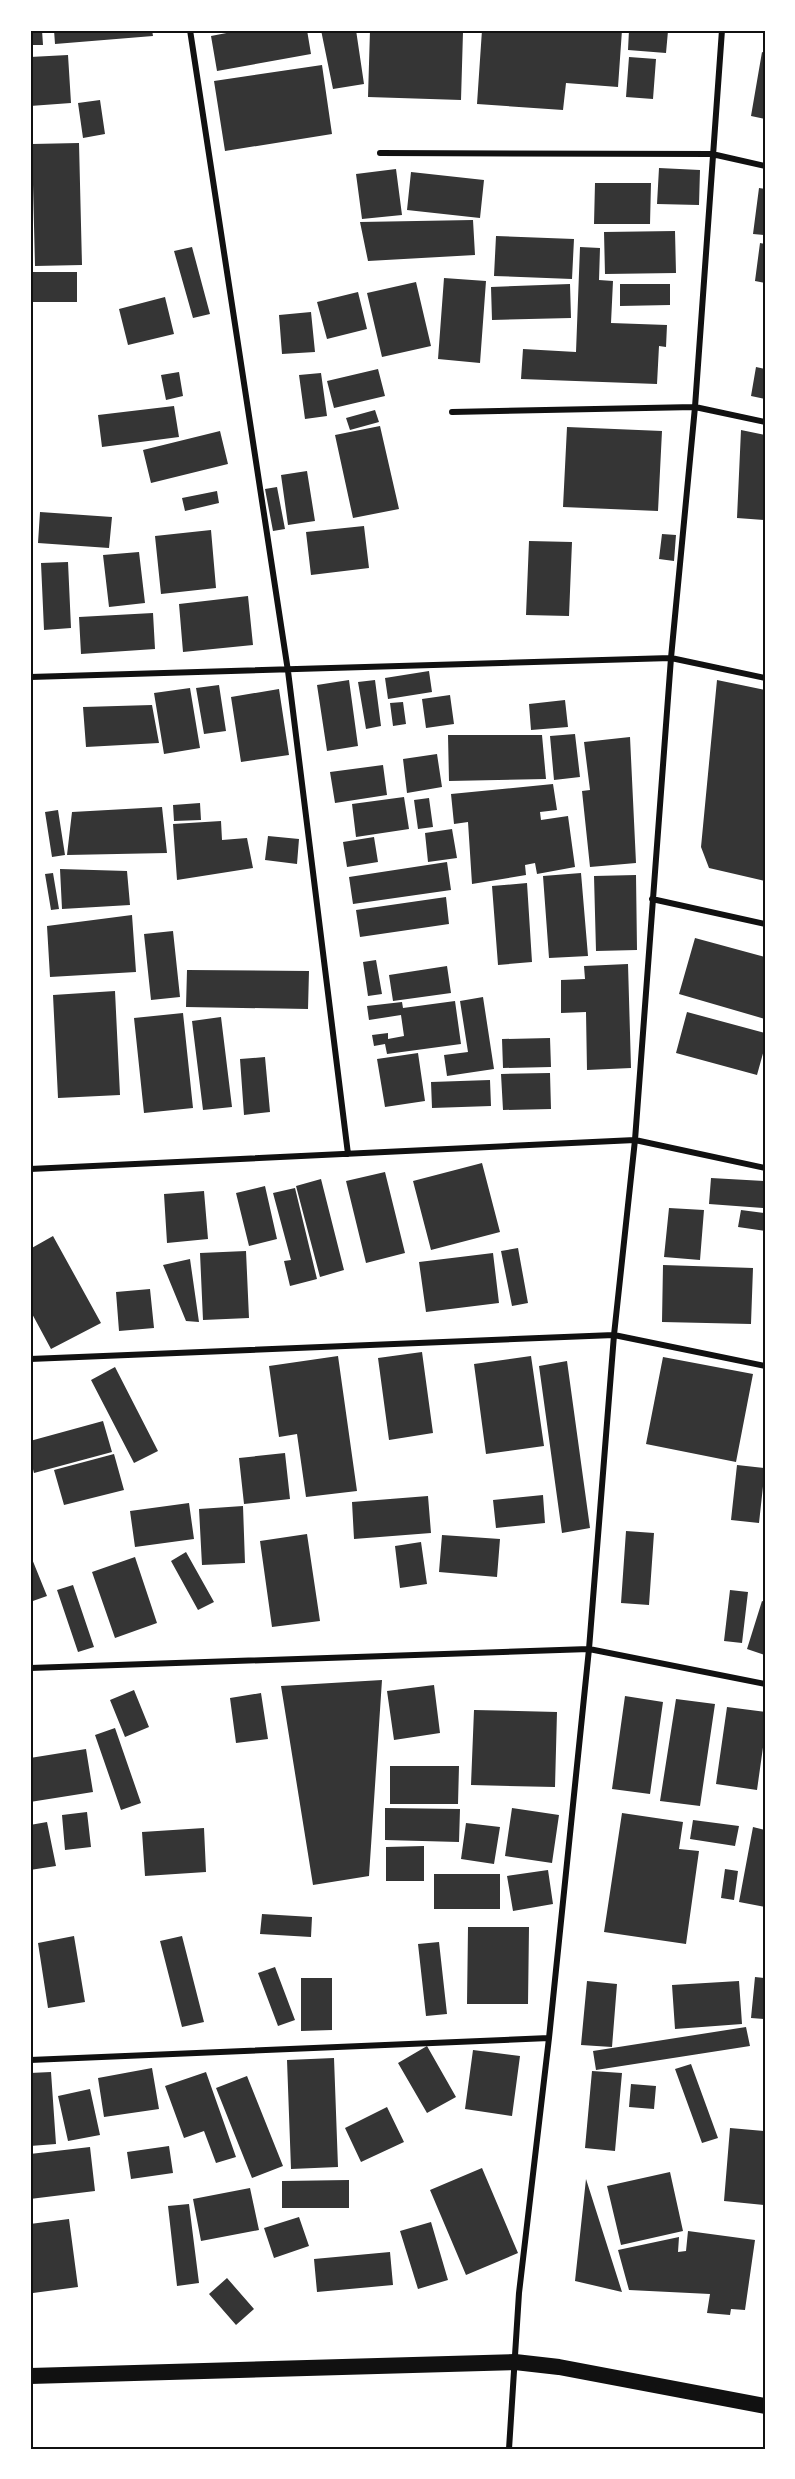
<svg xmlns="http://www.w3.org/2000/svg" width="795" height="2479" viewBox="0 0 795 2479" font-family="Commissioner,sans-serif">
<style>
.building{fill:#353535}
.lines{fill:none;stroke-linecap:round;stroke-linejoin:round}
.minor{stroke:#111;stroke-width:6}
.trunk{stroke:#111;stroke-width:16}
.neatline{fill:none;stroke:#111;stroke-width:2}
</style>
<rect width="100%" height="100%" fill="#fff"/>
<path class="building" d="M30,30H42L43,45H30Z
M54,30H152L153,36L55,44Z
M242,30H307L311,54L217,71L211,36Z
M321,30H356L364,84L333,89Z
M370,30L463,32L461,100L368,97Z
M482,30H622L618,87L566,83L563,110L477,104Z
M629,30L668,31L666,53L628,50Z
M762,52L765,53V119L751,116Z
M68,55L71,103L30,106V57Z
M629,57L656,59L653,99L626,97Z
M322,65L332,134L225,151L214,81Z
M100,100L105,134L83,138L78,103Z
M79,143L82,265L35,266L32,144Z
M659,168L700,170L699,205L657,204Z
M396,169L402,215L362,219L356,174Z
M411,172L484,180L480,218L407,210Z
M595,183H651L650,224H594Z
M759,188L765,189V235L753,234Z
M473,220L475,255L368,261L360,222Z
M675,231L676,273L605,274L604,232Z
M496,236L574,239L572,279L494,276Z
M760,243L765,244V283L755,281Z
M192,247L210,314L193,318L174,251Z
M580,247L600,248L599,280L613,281L611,323L667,325L666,347L659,346L657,384L521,379L523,349L576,352Z
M30,272H77V302H30Z
M444,278L486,281L480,363L438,359Z
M416,282L431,346L382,357L367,293Z
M570,284L571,318L492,320L491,287Z
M620,284H670V305L620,306Z
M358,292L367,329L327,339L317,302Z
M165,297L174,334L128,345L119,309Z
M311,312L315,352L282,354L279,315Z
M756,367L765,369V399L751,396Z
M378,369L385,396L334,408L327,381Z
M179,372L183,396L166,400L161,375Z
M321,373L327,416L305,419L299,375Z
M174,406L179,437L102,447L98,415Z
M375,410L379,422L350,430L346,418Z
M380,426L399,509L353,518L335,435Z
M567,427L662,431L658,511L563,507Z
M741,430L765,435V520L737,518Z
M220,431L228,464L151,483L143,450Z
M307,471L315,521L288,525L281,475Z
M277,487L285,529L273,531L265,489Z
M217,491L219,503L185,511L182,498Z
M40,512L112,517L109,548L38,543Z
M364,526L369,568L311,575L306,532Z
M211,530L216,588L161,594L155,536Z
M662,534L676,535L674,561L659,559Z
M529,541L572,542L569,616L526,615Z
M139,552L145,603L109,607L103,555Z
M68,562L71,628L44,630L41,563Z
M248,596L253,645L183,652L179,604Z
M153,613L155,649L81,654L79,617Z
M429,671L432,692L388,699L385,678Z
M349,680L358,746L327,751L317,685Z
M375,680L381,726L366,729L358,682Z
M717,680L765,690V881L709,868L701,847Z
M219,685L226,731L204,734L196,688Z
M190,688L200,748L164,754L154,693Z
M279,689L289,755L241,762L231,697Z
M450,695L454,724L426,728L422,699Z
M565,700L568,727L531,730L529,704Z
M403,702L406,724L393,726L390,703Z
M152,705L159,743L86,747L83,707Z
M575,734L580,777L554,780L550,736Z
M448,735H542L546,779L449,781Z
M630,737L636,863L590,867L582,791L590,790L584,742Z
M437,754L442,787L407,793L403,759Z
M383,765L387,795L335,803L330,772Z
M553,784L557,810L540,812L541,820L568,816L575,867L537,874L535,863L525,865L526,875L472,884L468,822L454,824L451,794Z
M404,797L409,829L356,837L352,804Z
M429,798L433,827L418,829L414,800Z
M200,803L201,820L174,821L173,805Z
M162,807L167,853L67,855L72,812Z
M58,810L65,855L52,857L45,812Z
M221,821L222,840L247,838L253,868L177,880L173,824Z
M452,829L457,858L428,862L425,833Z
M268,836L299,839L297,864L265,860Z
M374,837L378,862L347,867L343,842Z
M447,862L451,890L353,904L349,877Z
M60,869L127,871L130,905L62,909Z
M53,873L59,909L51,910L45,874Z
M581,873L588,956L549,958L543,876Z
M636,875L637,950L596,951L594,876Z
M527,883L532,962L498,965L492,886Z
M446,897L449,924L360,937L356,910Z
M132,915L136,972L50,977L47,926Z
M173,931L180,997L151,1000L144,934Z
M695,938L765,957V1019L679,994Z
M376,960L382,994L368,996L363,962Z
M628,964L631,1068L587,1070L586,1012L561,1013V980L585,979L584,966Z
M447,966L451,993L393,1001L389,975Z
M187,970L309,971L308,1009L186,1007Z
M115,991L120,1095L58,1098L53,995Z
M483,997L494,1069L447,1076L444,1055L468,1052L460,1001Z
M455,1001L461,1044L387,1054L385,1044L374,1046L372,1035L388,1033V1039L404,1036L401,1015L369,1020L367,1006L402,1002L403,1008Z
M687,1012L765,1033V1046L757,1075L676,1053Z
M183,1013L193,1108L144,1113L134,1018Z
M221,1017L232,1107L203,1110L192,1021Z
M550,1038L551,1067L503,1068L502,1039Z
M418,1053L425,1101L385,1107L377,1059Z
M265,1057L270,1112L244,1115L240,1059Z
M550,1073L551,1109L503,1110L501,1074Z
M490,1080L491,1106L432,1108L431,1082Z
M482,1163L500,1232L431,1250L413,1181Z
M385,1172L405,1253L366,1263L346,1181Z
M711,1178L765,1181L763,1208L709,1204Z
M321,1179L344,1270L320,1277L296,1186Z
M265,1186L277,1239L249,1246L236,1193Z
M295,1188L317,1279L290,1286L284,1261L291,1260L273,1193Z
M204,1191L208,1239L167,1243L164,1194Z
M669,1208L704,1210L700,1260L664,1257Z
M741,1210L765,1213V1231L738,1227Z
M53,1236L101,1323L51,1349L30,1310V1249Z
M518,1248L528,1303L512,1306L501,1251Z
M246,1251L249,1318L203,1320L200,1253Z
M493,1253L499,1303L426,1312L419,1262Z
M190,1259L199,1322L186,1321L163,1265Z
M663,1265L753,1268L751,1324L662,1322Z
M150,1289L154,1328L119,1331L116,1292Z
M422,1352L433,1433L389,1440L378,1358Z
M338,1356L357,1491L306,1497L297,1434L279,1437L269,1366Z
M531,1356L544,1446L486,1454L474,1364Z
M663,1357L753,1374L736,1462L646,1444Z
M567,1361L590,1528L562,1533L539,1366Z
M115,1367L158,1451L134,1463L91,1380Z
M103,1421L112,1452L34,1473L30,1458V1441Z
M285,1453L290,1499L244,1504L239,1458Z
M114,1454L124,1490L64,1505L54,1470Z
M737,1465L765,1468L759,1523L731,1520Z
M543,1495L545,1523L496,1528L493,1500Z
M428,1496L431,1533L354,1539L352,1502Z
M189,1503L194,1539L135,1547L130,1511Z
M243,1506L245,1563L202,1565L199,1509Z
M626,1531L654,1533L649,1605L621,1603Z
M307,1534L320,1621L272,1627L260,1541Z
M442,1535L500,1539L497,1577L439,1572Z
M421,1542L427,1584L400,1588L395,1546Z
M186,1552L214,1602L198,1610L171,1561Z
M30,1554L47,1596L30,1602Z
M135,1557L157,1623L115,1638L92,1572Z
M73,1585L94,1647L78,1652L57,1590Z
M730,1590L748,1592L742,1643L724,1641Z
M762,1601L765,1602V1655L747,1649Z
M382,1680L369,1876L313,1885L281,1686Z
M434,1685L440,1733L394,1740L387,1691Z
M134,1690L149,1727L125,1737L110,1700Z
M261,1693L268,1739L236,1743L230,1698Z
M625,1696L663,1702L650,1794L612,1789Z
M676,1699L715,1704L700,1806L660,1801Z
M727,1707L765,1712V1733L757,1790L716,1784Z
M474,1710L557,1712L555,1787L471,1785Z
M115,1728L141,1803L121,1810L95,1735Z
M86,1749L93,1792L30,1802V1758Z
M390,1766H459L458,1804H390Z
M385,1808L460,1809L459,1842L385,1840Z
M512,1808L559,1815L552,1863L505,1856Z
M87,1812L91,1847L65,1850L62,1815Z
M622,1813L683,1822L679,1849L699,1851L686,1944L604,1932Z
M693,1820L739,1826L735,1846L690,1839Z
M47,1822L56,1866L30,1870V1825Z
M466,1823L500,1827L494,1864L461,1859Z
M753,1827L765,1830V1907L739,1902Z
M204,1828L206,1872L145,1876L142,1832Z
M424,1846V1881H386V1847Z
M725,1869L738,1871L734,1900L721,1898Z
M548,1870L553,1904L513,1911L507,1876Z
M434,1874H500V1909H434Z
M262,1914L312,1917L311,1937L260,1934Z
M468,1927H529L528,2004H467Z
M74,1936L85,2002L48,2008L38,1943Z
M182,1936L204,2022L182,2027L160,1941Z
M439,1942L447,2014L426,2016L418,1944Z
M275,1967L295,2020L278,2026L258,1973Z
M755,1977L765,1978V2019L751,2018Z
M301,1978H332V2030L301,2031Z
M587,1981L617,1984L612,2047L581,2045Z
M739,1981L742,2024L675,2029L672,1985Z
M746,2027L750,2046L596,2070L593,2051Z
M427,2046L456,2097L427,2113L398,2063Z
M473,2050L520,2056L512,2116L465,2109Z
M334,2058L338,2167L291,2169L287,2060Z
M691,2064L718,2138L702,2143L675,2069Z
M152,2068L159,2109L104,2117L98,2078Z
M592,2071L622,2073L615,2151L585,2148Z
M51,2072L56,2144L30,2146V2073Z
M206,2072L236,2157L216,2163L204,2131L184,2138L165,2086Z
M247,2076L283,2166L252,2178L216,2088Z
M631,2084L656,2086L654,2109L629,2107Z
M90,2089L100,2135L68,2141L58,2096Z
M387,2107L404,2142L361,2162L345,2128Z
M730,2128L765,2131V2205L724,2201Z
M169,2146L173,2173L131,2179L127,2152Z
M90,2147L95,2191L30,2199V2154Z
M482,2168L518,2253L466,2275L430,2190Z
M670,2172L683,2231L621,2245L607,2186Z
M586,2179L622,2292L575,2281Z
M349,2180V2208H282V2181Z
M250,2188L259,2230L201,2241L193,2199Z
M189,2204L199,2283L177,2286L168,2206Z
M299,2217L309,2246L274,2258L264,2228Z
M69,2219L78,2287L33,2293L30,2270V2224Z
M431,2222L448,2280L418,2289L400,2231Z
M688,2231L755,2240L745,2310L731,2309L730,2315L707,2313L710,2294L629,2290L618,2250L679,2237L678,2252L686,2251Z
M390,2252L393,2285L317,2292L314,2259Z
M227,2278L254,2309L236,2325L209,2294Z"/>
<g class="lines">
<path class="minor" d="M190,30L288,671L348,1154
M380,153L712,154L765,166
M452,412L695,407L765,422
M30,677L671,658L765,678
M652,899L765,924
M30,1169L635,1140L765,1168
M30,1359L614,1335L765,1366
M30,1668L589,1649L765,1684
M30,2060L549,2038
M509,2449L519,2293L549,2038L589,1649L614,1335L635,1140L671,658L695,407L722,30"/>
<path class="trunk" d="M30,2376L515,2362L559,2367L765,2406"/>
</g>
<rect width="795" height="2479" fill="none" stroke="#ffffff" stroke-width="63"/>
<rect x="32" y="32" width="732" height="2416" class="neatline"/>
</svg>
